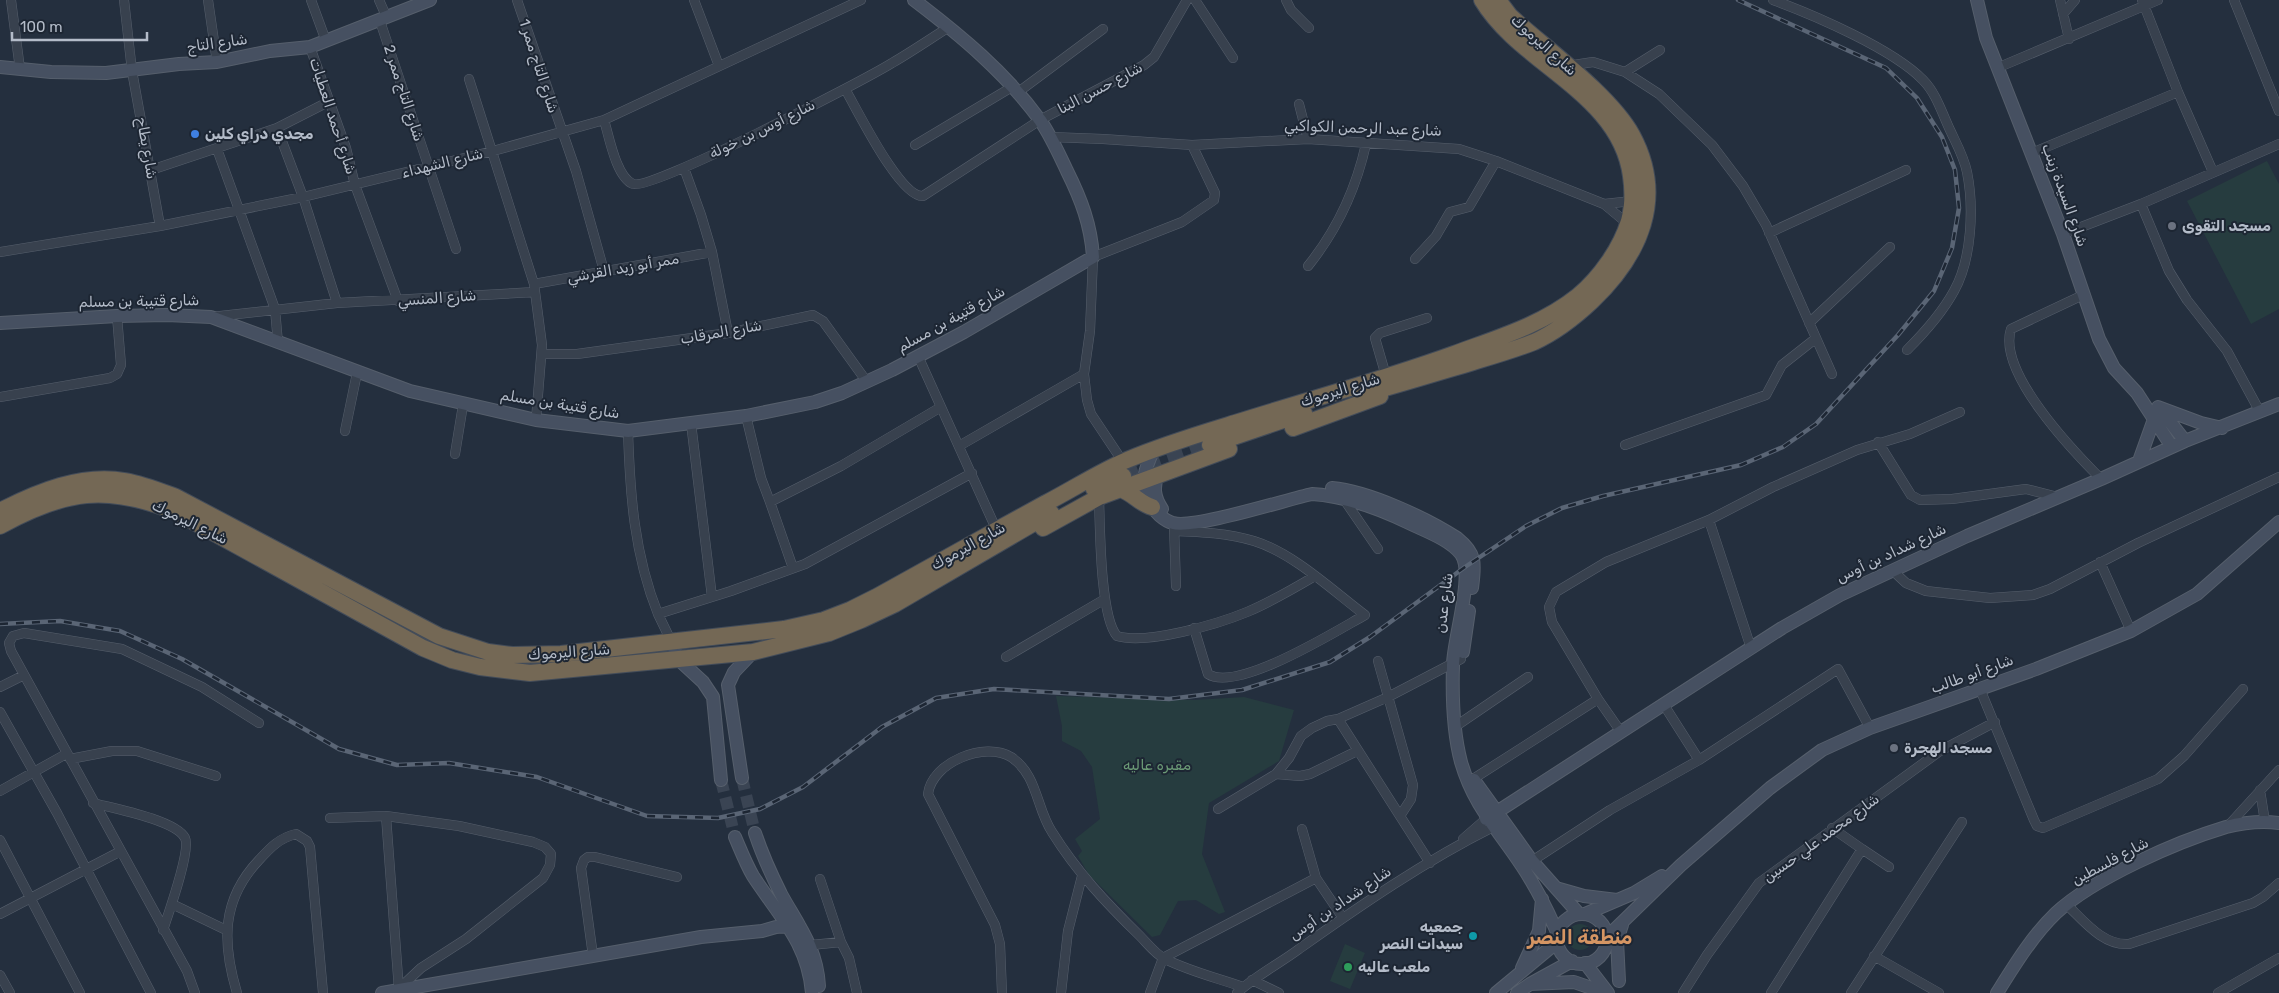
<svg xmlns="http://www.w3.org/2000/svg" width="2279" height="993" viewBox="0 0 2279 993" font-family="Rubik,Cairo,sans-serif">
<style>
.green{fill:#263c3f}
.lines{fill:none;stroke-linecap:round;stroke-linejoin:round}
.secondary-tunnel{stroke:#3a4453;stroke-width:12;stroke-dasharray:12 6;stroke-linecap:butt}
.highway-tunnel{stroke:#3a4453;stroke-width:16;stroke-dasharray:16 8;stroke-linecap:butt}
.street-casing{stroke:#565f6c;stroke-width:10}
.secondary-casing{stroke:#565f6c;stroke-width:14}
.highway-casing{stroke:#434c59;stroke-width:18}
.street{stroke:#38414e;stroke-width:9}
.secondary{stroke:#465061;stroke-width:12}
.highway{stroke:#746855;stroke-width:16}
.rail-casing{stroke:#5a6575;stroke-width:4.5}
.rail{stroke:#1d2633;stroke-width:2.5;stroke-dasharray:8;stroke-linecap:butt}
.shop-dot{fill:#3f7fe0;stroke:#1d2633;stroke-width:2}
.worship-dot{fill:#6b7280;stroke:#1d2633;stroke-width:2}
.culture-dot{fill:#0f9aa8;stroke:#1d2633;stroke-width:2}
.leisure-dot{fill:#2e9e5b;stroke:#1d2633;stroke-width:2}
.labels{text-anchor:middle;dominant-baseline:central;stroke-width:4;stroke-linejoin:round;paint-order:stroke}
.street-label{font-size:15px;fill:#b4bcc9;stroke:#1d2633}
.poi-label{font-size:15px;font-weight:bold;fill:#b4bcc9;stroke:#1d2633;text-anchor:start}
.park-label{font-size:15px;fill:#6b9a76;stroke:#1d2633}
.district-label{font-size:20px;font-weight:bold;fill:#d59563;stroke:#1d2633}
</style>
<rect width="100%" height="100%" fill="#242f3e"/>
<path class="green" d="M2267,161L2279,184V309L2251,324L2187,201Z
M1056,696L1195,700L1244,697L1294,710L1279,761L1209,803L1202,854L1225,912L1219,914L1196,900L1178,901L1160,935L1152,937L1089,875L1078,856L1082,851L1075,839L1100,819L1092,767L1081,751L1062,741V726Z
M1567 937a13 13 0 1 1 26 0a13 13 0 1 1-26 0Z
M1345,944L1365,953L1350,989L1330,981Z"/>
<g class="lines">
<path class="secondary-tunnel" d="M742,778L755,833
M721,780L735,837"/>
<path class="highway-tunnel" d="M1123,476L1210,445"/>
<defs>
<path id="street" d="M11,0L20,69
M124,0L132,71L160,226
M208,0L217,62
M311,0L326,41
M379,0L387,18
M517,0L576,171L604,271
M694,0L719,66
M1195,0L1233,58
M1286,0L1291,10L1309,28
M1773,0C1814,15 1893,49 1923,80C1936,93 1942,113 1950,130C1956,143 1964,157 1967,172C1974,207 1972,259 1954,291C1942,313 1925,332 1907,350
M2060,0L2069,39
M2142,0L2178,92L2213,172
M2234,0L2279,111
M2063,14L2075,0
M380,21L456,249
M310,47L346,148L355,185L398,301
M1567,66L1593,62L1625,72L1659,94L1712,145L1743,186L1766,225L1832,374
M1997,68L2158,0
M1625,72L1660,50
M469,79L534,284L542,345L536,420
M845,89C857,109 900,198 923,196L1040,120L1144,65L1154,57L1187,0
M1017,93L1103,29
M1299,104L1308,139
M604,120C609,136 616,177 633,184C651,191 863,81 892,63C911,52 930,39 949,27
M277,128L303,197L337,303
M1051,137L1103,139L1192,145L1308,139L1459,149L1496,161L1604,204L1628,224
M915,145L1012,87
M217,149L275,309L278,343
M2032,153L2178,92
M684,168L701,215L712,252L728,333
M151,170L277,128L330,101
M1604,204L1632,201
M2141,204L2169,271L2187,300L2227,351L2260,412
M1769,233L1906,170
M2063,234L2141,204L2279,144
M0,252L160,226L303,197L493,151L604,120L861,0
M1415,259L1436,236L1450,212L1469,207L1496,161
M1308,266C1337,230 1356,189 1366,144
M534,284L712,252
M2083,295L2011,329C1997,372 2073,451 2101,479
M211,317L337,303L535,292
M1809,323L1890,247
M542,354H577L728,333L813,315L823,321L867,382
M918,356L997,531
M1386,376L1375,338L1380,333L1427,318
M0,397L110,378L117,374L121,365L117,316
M746,416L761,478L770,502L841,466L941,407
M691,423L712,597
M345,431L357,373
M628,431C630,494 634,554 658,614
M1878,442L1911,495L1920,500L1952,499L2026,489L2058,497
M1625,445L1766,395L1782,365L1815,339
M959,446L1084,374
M455,454L463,405
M1125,465L1091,414L1087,400L1084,374L1090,331L1093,257L1182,222L1214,200L1215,193L1192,145
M1099,497C1100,526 1100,617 1117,636C1147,645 1218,624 1247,612C1271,602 1293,589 1315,576
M1343,498L1378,549
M770,502L793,568
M1709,520L1751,648
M1174,526L1176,586
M1174,531C1201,532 1227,533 1254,541C1293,553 1332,590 1365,615C1336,631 1237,693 1208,674L1194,628
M2100,562L2131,631
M1892,570L1906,583L1926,591L1990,598L2033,595L2050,589L2138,543L2279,477
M672,643L658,614L731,591L805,564L972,473
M1006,657L1105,599
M1378,661L1413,785L1411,799L1400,816
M0,687L24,675
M1980,689L2034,820L2037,826L2043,828L2158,779L2184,756L2243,689
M1664,705L1699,760
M0,712L57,813L151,993
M1338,719L1430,863
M1456,726L1528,677
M1621,732L1598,699L1552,622L1549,607L1556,592L1606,562L1709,520L1773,487L1857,450L1910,434L1960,412
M70,759L112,751H137L216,776
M1276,774L1300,776L1310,774L1357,751
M1473,779L1598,699
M2260,790L2265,822
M0,791L66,754
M93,803C112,808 176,820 185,838C191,850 168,915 163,930
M1218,809L1276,774L1289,758L1301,736L1312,728L1327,721L1338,719L1388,697L1461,659
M386,816L399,990
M330,818L386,816L459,826L533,842L545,847L551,854L550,865L543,878L466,939L421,968L405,983L404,993
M2227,827L2279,770
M1302,829L1316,878L1343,918
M1463,839L1486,819
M0,840L80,993
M1862,849L1889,867
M1532,861L1610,810L1699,760L1838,669L1870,728
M820,879L841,942
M172,904L226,930
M2066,904C2084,921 2103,946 2129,944L2253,903L2263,897L2279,883
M0,914L119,852
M811,945L841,942L849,958L857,993
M593,956L581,868L584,860L588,857H595L677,877
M1874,956L1939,993
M0,975L10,993
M1252,980L1279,993
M195,993L187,971L11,651L9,643L13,636L24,633L122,649L202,687L259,723
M237,993C222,943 221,900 259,860C270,848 279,838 296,834L307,841L310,847L323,993
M1002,993L1000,944L995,925L928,794C932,762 985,741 1011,757C1038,775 1036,808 1052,832C1077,872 1106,903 1140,936C1147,943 1155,954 1165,959C1189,971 1217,978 1243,987
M1061,993L1068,931L1082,876
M1150,993L1163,958L1316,878
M1237,993C1255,976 1279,964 1299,949C1361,905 1425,861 1493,827
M1683,993L1707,955L1759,883L1940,751L1995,722
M1771,993L1862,849L1832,828
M1851,993L1962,822
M2218,993L2279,958"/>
<path id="secondary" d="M1977,0L1986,38L2063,234L2099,339L2114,368L2137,393L2172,447
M0,67L51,72L106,73L179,64L217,62L270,51L310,47L430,0
M0,323L117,316L167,315L211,317L410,391L536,420L628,431L746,416L815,402L842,393L892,370L964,332L1093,257C1091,225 1081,199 1067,171C1059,154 1051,136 1040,120C1006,73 960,35 914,0
M2158,407L2201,423L2222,428
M2160,409L2185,441
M1154,449C1145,468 1139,484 1150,504C1154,511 1164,521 1173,523C1194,529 1285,500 1312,494C1346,496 1378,508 1409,523C1425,531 1449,539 1461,554C1475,573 1453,640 1453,665C1452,697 1453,732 1461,762C1474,807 1498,829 1522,866C1536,887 1547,909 1557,932
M2139,461L2154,419
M1158,474C1153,487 1154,497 1162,509
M1332,488C1368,491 1426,518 1457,538C1477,554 1475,564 1472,588
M672,643L678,659L703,682L713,697L721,780
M1463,652L1469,611
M742,778L728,685L734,672L753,652
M1474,780L1532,861L1579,914
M1486,819L1782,628L1840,595L1967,536L2101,479L2185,441L2279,404
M755,833C762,854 771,874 781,894C798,925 817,948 819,986
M735,837C741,851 746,864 753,876C779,916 808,943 812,993
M1556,888L1584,896L1617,900
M1585,914L1634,893L1662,876
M1557 939a25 25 0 1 1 50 0a25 25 0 1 1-50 0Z
M1607,937L1681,865L1770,788L1822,750L1870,728L2036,669L2131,631L2197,594L2279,522
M1585,963L1608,993
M1522,968L1539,931L1542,899
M1619,981L1617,940L1622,925
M1530,984L1574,982L1606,993
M382,993L701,937L762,931L776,927L799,925
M1496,993L1556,943
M1517,993L1530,984L1572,961
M1997,993C2014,966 2032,936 2056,913C2094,878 2176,842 2226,827C2242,823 2262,821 2279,823"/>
<path id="highway" d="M1364,394C1400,384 1436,373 1473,362C1493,356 1514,350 1534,342C1556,332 1575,317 1592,301C1640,255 1666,198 1632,135C1610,95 1545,48 1510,16L1498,0
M1293,428L1380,396
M1210,445L1304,413
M1094,489L1123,476
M1120,489C1133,493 1140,504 1152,507
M0,511C37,492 82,473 125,481C143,484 160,491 176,497L439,636L488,652L512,655L561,654L784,629L824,620L850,610L876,597C932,566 989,534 1046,503C1073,489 1099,472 1127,460C1162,445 1199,434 1235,423C1308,400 1382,380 1454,354C1497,338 1542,325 1578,296C1600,278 1621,248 1629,221C1633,207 1633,190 1631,176C1620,93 1521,65 1482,0
M0,526C65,490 107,484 176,512L423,648L452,660L480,667L530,673L753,652L829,633L861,620L895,604L1051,513
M1043,528L1099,497L1229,449"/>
</defs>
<use href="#street" class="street-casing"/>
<use href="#secondary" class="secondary-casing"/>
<use href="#highway" class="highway-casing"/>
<use href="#street" class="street"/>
<use href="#secondary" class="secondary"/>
<use href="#highway" class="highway"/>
<defs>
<path id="rail" d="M0,624L60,621L120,631L182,659L339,749L397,765L449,763L537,777L647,816L718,818L760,809L803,787L882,727L936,698L994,689L1169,699L1242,690L1330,662L1370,637L1465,567L1526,526L1562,508L1603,496L1741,465L1783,447L1816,424L1898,335L1934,291L1952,248L1959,208L1955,170L1942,137L1917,98L1886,68L1738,0"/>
</defs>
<use href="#rail" class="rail-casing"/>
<use href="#rail" class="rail"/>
</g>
<circle class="shop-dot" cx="195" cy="134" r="5"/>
<g class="worship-dot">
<circle cx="2172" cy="226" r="5"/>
<circle cx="1894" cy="748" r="5"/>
</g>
<circle class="culture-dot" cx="1473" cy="936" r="5"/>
<circle class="leisure-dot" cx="1348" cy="967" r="5"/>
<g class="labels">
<g class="street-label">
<text transform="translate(217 43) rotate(-8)">شارع التاج</text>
<text transform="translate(1544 45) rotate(42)">شارع اليرموك</text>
<text transform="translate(539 66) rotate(72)">شارع التاج ممر 1</text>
<text transform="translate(1100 88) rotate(-28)">شارع حسن البنا</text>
<text transform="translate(404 93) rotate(72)">شارع التاج ممر 2</text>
<text transform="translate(333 116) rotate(72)">شارع أحمد العطيات</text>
<text transform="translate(1363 128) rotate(2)">شارع عبد الرحمن الكواكبي</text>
<text transform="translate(762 129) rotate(-26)">شارع أوس بن خولة</text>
<text transform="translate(147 148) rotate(80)">شارع يطاح</text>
<text transform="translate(442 163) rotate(-14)">شارع الشهداء</text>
<text transform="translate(2065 195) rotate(70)">شارع السيدة زينب</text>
<text transform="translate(623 268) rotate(-10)">ممر أبو زيد القرشي</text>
<text transform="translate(437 298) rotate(-4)">شارع المنسي</text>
<text transform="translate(139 301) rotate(-1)">شارع قتيبة بن مسلم</text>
<text transform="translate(951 319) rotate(-29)">شارع قتيبة بن مسلم</text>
<text transform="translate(721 332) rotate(-10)">شارع المرقاب</text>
<text transform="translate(1340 390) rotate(-17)">شارع اليرموك</text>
<text transform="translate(560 404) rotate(9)">شارع قتيبة بن مسلم</text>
<text transform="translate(190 522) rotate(26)">شارع اليرموك</text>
<text transform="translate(968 546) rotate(-29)">شارع اليرموك</text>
<text transform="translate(1891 553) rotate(-25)">شارع شداد بن أوس</text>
<text transform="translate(1444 603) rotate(-83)">شارع عدن</text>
<text transform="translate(569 652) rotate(-4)">شارع اليرموك</text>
<text transform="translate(1972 674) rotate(-20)">شارع أبو طالب</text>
<text transform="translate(1821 838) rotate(-36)">شارع محمد علي حسين</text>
<text transform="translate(2110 861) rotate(-28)">شارع فلسطين</text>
<text transform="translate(1340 903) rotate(-34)">شارع شداد بن أوس</text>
</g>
<g class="poi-label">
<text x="205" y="134">مجدي دراي كلين</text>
<text x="2182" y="226">مسجد التقوى</text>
<text x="1904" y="748">مسجد الهجرة</text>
<text x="1463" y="927" text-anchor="end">جمعيه<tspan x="1463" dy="17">سيدات النصر</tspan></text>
<text x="1358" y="967">ملعب عاليه</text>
</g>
<g class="park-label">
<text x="1157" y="765">مقبره عاليه</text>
</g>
<g class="district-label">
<text x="1580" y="937">منطقة النصر</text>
</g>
</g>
<path d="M12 32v8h135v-8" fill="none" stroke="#b4bcc9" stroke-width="2.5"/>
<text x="20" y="32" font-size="15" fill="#b4bcc9" stroke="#1d2633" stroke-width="4" paint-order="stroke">100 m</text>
</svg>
